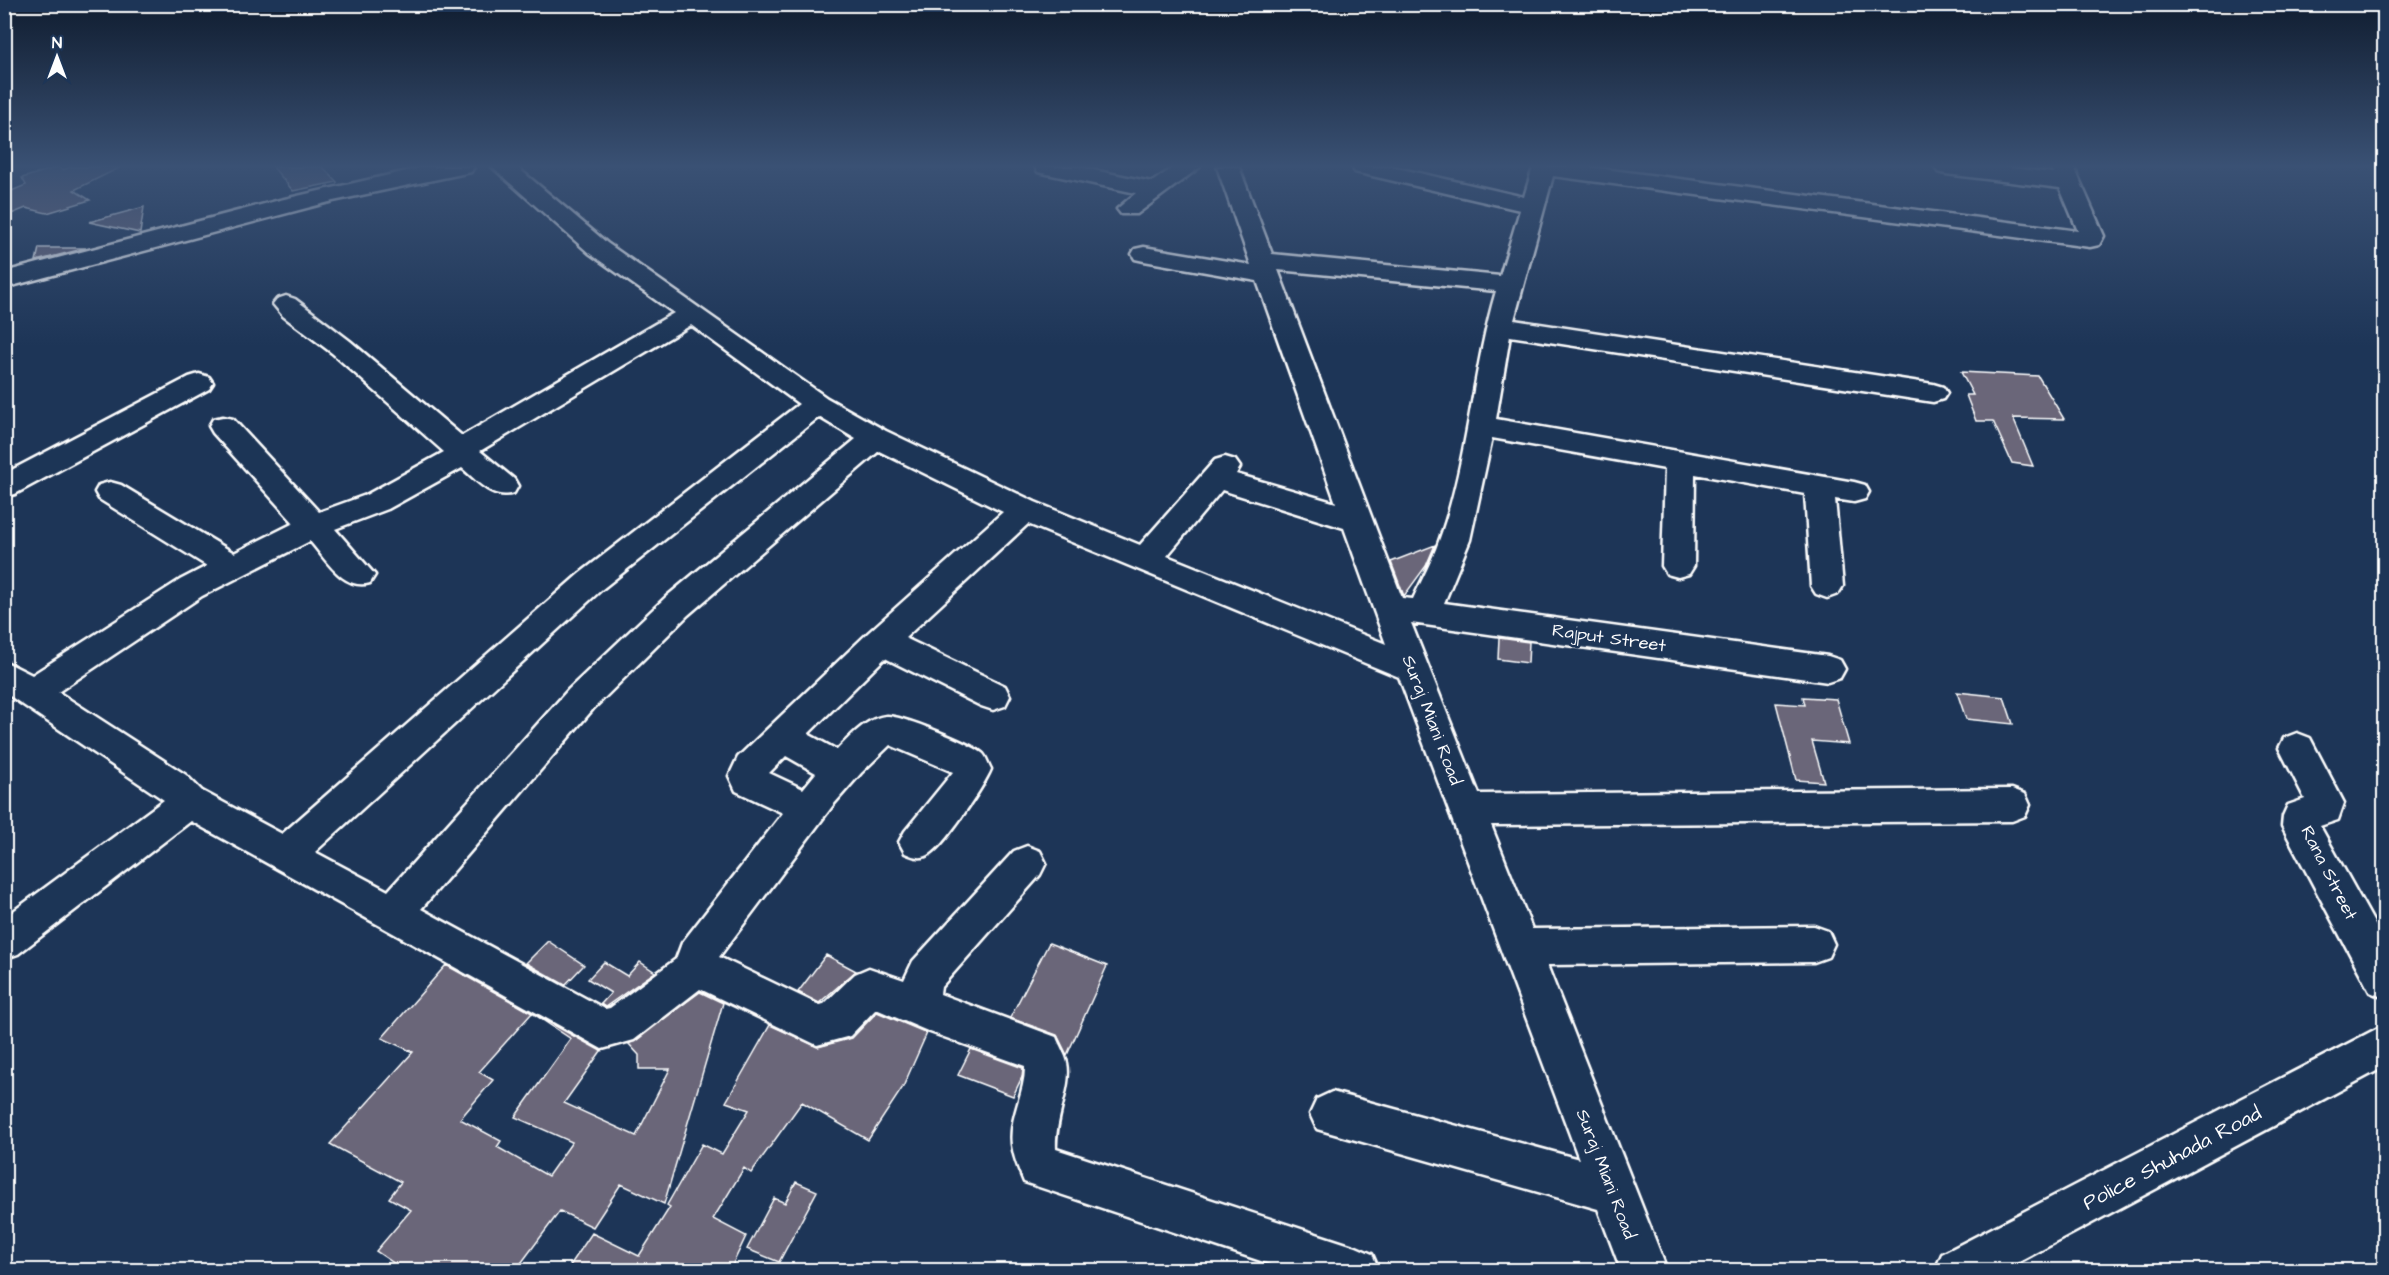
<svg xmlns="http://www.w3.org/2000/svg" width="2389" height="1275" viewBox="0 0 2389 1275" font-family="'Architects Daughter',sans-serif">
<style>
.building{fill:#6b6679;stroke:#fff;stroke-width:1.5}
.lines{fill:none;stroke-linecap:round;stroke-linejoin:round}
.minor-casing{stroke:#fff;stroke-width:5}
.major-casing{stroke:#fff;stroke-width:5}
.minor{fill:#1d3557;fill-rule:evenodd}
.major{fill:#1d3557;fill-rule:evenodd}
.labels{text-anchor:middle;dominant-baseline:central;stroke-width:5;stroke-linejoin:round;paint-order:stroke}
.street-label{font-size:18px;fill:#fff;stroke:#1d3557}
.near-street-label{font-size:21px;fill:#fff;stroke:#1d3557}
</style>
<rect width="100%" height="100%" fill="#1d3557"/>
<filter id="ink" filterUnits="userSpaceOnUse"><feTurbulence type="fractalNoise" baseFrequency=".0167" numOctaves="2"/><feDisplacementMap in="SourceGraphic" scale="12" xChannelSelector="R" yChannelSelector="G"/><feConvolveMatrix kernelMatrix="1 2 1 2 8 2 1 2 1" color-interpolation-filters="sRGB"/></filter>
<g filter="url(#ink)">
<path class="building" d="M58,167L62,170L71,167H121L74,190L90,200L47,213L26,208L4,217V194L26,185L22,178Z
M273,167H323L337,182L293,191Z
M144,207L140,233L89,222Z
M39,248H86L36,261Z
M1961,372L2038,376L2064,419L2013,418L2033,466L2012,463L1993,421H1976L1966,395H1973Z
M1435,545L1426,566L1404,596L1391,562Z
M1499,638L1529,642L1528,663L1498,659Z
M1957,692L2004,697L2013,724L1966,719Z
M1803,697L1836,699L1849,744L1812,741L1824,782L1796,780L1776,703L1805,705Z
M548,941L584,965L565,985L526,963Z
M1049,943L1107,966L1067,1055L1057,1035L1010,1018Z
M826,955L856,971L819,1003L798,992Z
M604,962L627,976L640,962L655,972L605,1007L601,1004L611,993L588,979Z
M446,965L532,1013L479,1072L493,1080L460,1119L501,1141L497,1147L548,1176L572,1142L515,1117L571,1039L532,1013L601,1051L564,1103L636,1136L670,1069H639V1055L629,1044L700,992L723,1003L664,1204L621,1184L593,1227L560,1211L516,1270H404L376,1251L411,1210L389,1198L401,1182L330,1144L413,1052L382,1038Z
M877,1012L927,1033L903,1087L868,1140L802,1102L751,1173L744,1168L713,1219L746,1236L730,1270H567L592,1233L639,1256L670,1207L667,1205L702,1144L722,1154L749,1110L726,1102L770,1025L818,1047L852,1038Z
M971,1049L1023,1068L1022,1077L1013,1096L958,1075Z
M796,1182L817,1191L779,1262L747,1249L774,1198L785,1203Z"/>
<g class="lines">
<defs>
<path id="minor" d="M424,167H474L471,172L333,201L4,288V272L280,200Z
M492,167H517L607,243L827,398L886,431L1035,502L1140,545L1215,460L1225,457L1235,460L1240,467L1236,474L1336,503L1257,281L1144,261L1135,259L1132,254L1135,249L1144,247L1251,265L1217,167H1239L1272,254L1500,276L1520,210L1355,172L1352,167H1393L1524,197L1533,167H1589L2078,231L2060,188L1946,174L1938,172L1935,167H2003L2054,173L2052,167H2074L2104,236L2099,245L2090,247L1553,176L1514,320L1933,384L1943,387L1947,393L1943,399L1933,402L1510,336L1496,419L1854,482L1865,485L1869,492L1865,499L1854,502L1835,499L1843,586L1838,594L1827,598L1816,594L1811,586L1805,494L1695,474L1694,566L1689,574L1678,577L1667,574L1662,566L1665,469L1492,438L1470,540L1444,603L1828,656L1840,660L1845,669L1840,678L1828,682L1411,623L1479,794L2012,789L2025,794L2030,805L2025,816L2012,821L1491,825L1532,929L1814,926L1828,931L1834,944L1828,957L1814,962L1547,965L1667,1270H1621L1598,1209L1317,1129L1310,1114L1317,1099L1332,1092L1579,1159L1399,677L1028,524L905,638L1005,686L1010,696L1005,706L993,710L981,706L885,658L808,734L837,750C850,737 866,718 886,716C901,715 969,743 982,753C986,756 988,764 991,769C984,786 946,843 931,853C922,860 914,857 905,853L899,842L905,831L953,772L890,745L861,773L833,805L719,957L819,1005L824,1004L855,974L869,968L904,980L913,961L1014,851L1027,846L1040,851L1046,863L1040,875L941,987L940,994L1056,1037C1059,1045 1065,1054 1067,1063C1072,1086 1054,1120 1056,1149L1356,1247L1372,1254L1379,1270H1288L1024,1182C1020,1172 1015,1161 1013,1150C1006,1121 1026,1094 1025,1066L930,1032L876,1009L850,1036L817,1045L700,989L634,1040L602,1049L191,821L18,954L4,959V918L164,800L4,692V661L32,675L180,580L207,566L99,499L95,492L99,485L110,482L121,485L234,553L294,523L213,433L209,426L213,419L223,417L233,419L319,512L366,495L444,452L332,353L283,316L273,304L277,299L286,296L295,299L350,341L462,436L674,313L589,253ZM1278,270L1496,291C1472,372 1468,462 1439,541C1432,561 1422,580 1413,599L1402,598ZM691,325L799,404L579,574L282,834L202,791L186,775L58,692L202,596L310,541C326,559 343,591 370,583L375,575L335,529L388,509L462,468C478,481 492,500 514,493L518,486L514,479L480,451ZM819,417L856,439L666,597L569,689L388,891L315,852L601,590ZM879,451L1003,512L869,632L738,757L729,776L736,791L783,813L682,943L676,959L610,1008L605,1009L421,909L593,709L688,615ZM1222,490L1344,528L1386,644L1167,556ZM786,756L816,773L803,789L769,773Z
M1035,167H1079L1152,182L1174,167H1200L1137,214H1121L1117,209L1136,193L1038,172Z
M199,374L209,377L213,383L209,389L15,494L4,497V474L189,377Z
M2297,733L2310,738L2344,803L2338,820L2320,826L2384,941V998L2370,992L2282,826L2283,816L2288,805L2305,799L2279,748L2284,738Z"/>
<path id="major" d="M2384,1025V1067L2004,1270H1935L1942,1254Z"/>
</defs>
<use href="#minor" class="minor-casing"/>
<use href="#major" class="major-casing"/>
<use href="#minor" class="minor"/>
<use href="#major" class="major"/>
</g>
</g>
<linearGradient id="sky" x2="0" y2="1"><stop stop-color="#101d30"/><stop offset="0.48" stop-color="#3a5174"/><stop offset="1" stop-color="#3a5174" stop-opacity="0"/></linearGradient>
<rect width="2389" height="346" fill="url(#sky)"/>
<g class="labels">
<g class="street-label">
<text transform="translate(1609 638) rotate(8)">Rajput Street</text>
<text transform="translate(1432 720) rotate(69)">Suraj Miani Road</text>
<text transform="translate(2329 873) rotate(63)">Rana Street</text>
<text transform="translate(1606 1174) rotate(69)">Suraj Miani Road</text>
</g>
<g class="near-street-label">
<text transform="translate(2172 1158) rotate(-28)">Police Shuhada Road</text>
</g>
</g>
<rect width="2389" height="1275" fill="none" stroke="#1d3557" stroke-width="24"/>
<rect x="12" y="12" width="2365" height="1251" fill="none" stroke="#fff" stroke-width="2" filter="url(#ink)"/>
<g transform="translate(57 57)" stroke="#1d3557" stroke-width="4.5" paint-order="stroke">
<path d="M0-4.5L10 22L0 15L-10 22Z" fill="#ffffff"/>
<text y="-9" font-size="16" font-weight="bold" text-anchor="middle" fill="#ffffff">N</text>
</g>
</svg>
